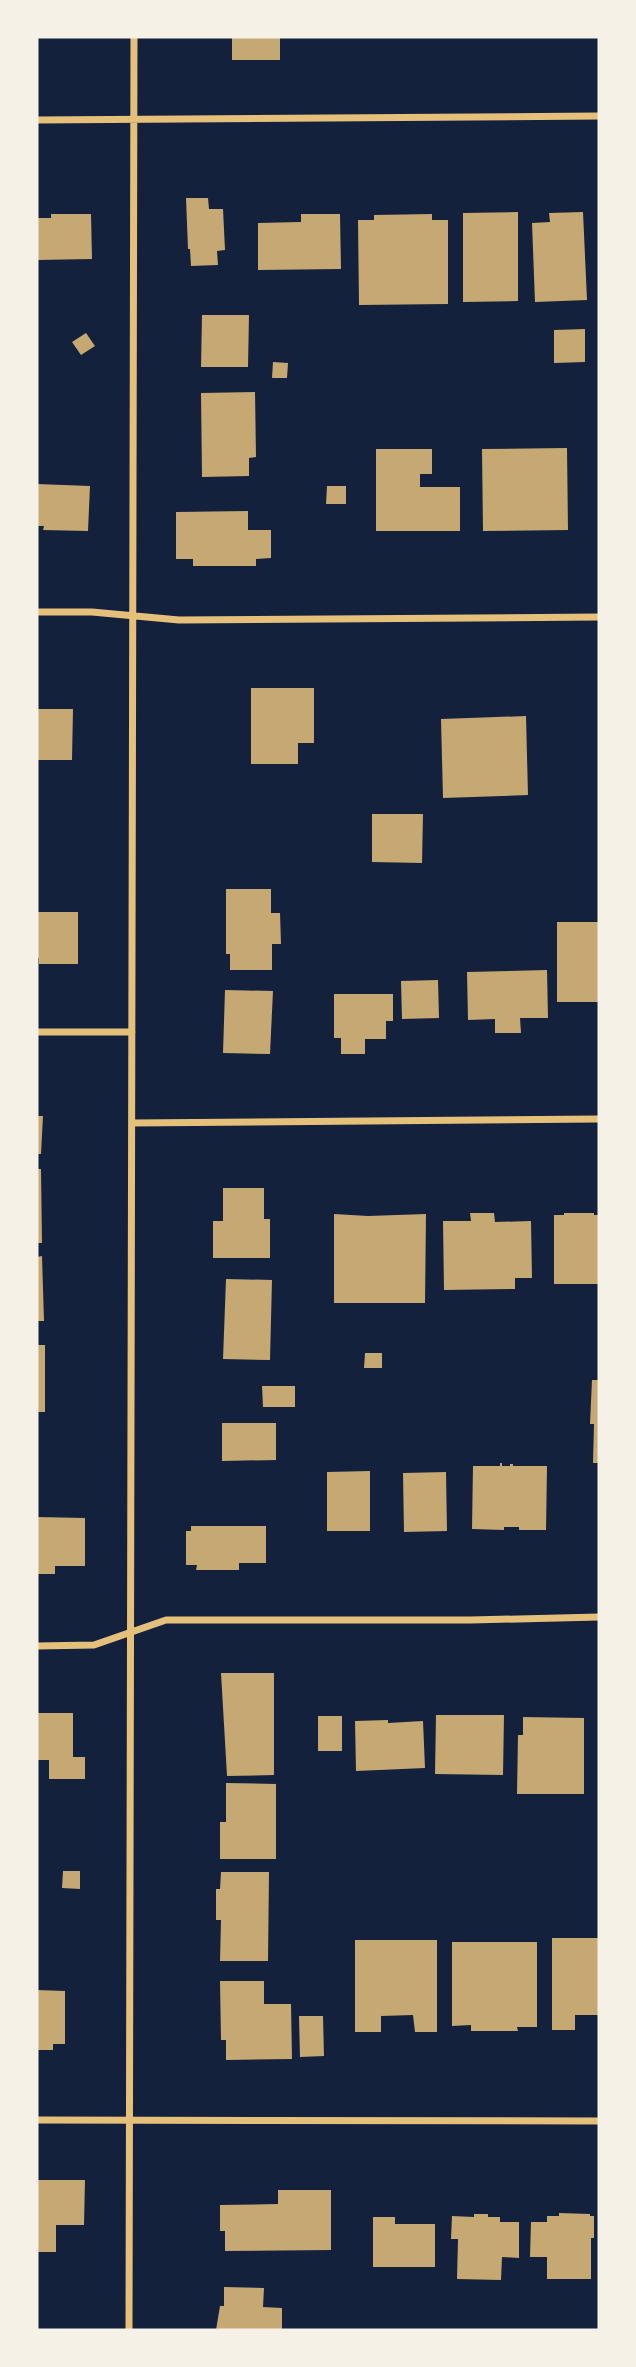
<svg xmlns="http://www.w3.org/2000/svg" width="636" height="2367" viewBox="0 0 636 2367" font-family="'PT Sans',sans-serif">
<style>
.building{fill:#c6a872}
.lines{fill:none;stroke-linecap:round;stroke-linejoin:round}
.minor{stroke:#e5c07b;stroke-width:7}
</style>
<rect width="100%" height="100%" fill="#14213d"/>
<path class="building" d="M232,37H280V60H232Z
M186,198H208L209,209H223L225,250L217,251L218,265L191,266L190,249H188Z
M518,212V301L463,302V213Z
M583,212L587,300L535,302L532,223L550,222L549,213Z
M51,214H91L92,259L37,260V218H51Z
M301,214H340L341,269L258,270V223L301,222Z
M432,214V220H448V304L359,305L358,220H374V215Z
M202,315H249L248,367H201Z
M585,329V362L554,363V330Z
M86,333L95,346L81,355L72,342Z
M273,362L288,363L287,378H272Z
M255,392L256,457L249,458V476L202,477L201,393Z
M567,448L568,530L483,531L482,449Z
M376,449H432V474H420V487H460V531H376Z
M37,484L90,486L88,531L43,530L44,526H37Z
M327,486H346V504H326Z
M248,511V530H271V558L256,559V566H193V559H176V512Z
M251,688H314V743H298V764H251Z
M37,709H73L72,760H37Z
M526,716L528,795L443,798L441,719Z
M372,814H423L422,863L372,862Z
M226,889H271V913H280L281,944H272V970H230V954H226Z
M37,912H78V964H39V958H37Z
M557,922H599V1002H557Z
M547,970L548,1018H520L521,1033H495V1019L468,1020L467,972Z
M438,980L439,1018L402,1019L401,981Z
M225,990L273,991L270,1054L223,1053Z
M334,994H393V1021H386V1039H365V1054H341V1038H334Z
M37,1116H43L41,1154H37Z
M37,1169H41L42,1243H37Z
M223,1188H264V1219H270V1258H213V1221H223Z
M470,1213H494L495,1222L531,1221L532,1278H515V1289L444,1290L443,1221H471Z
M564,1213H594V1215H599V1284H554V1215H564Z
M334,1214L368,1216L426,1214L425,1303H334Z
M42,1256L44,1321H37V1257Z
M226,1279L272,1280L270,1360L223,1359Z
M37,1345H45V1412H37Z
M365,1353H382V1368H364Z
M592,1380H599V1463H593L594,1424H590Z
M262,1386H295V1407H263Z
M222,1423H276V1460L222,1461Z
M500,1463H502V1466H510V1464H513V1466H547L546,1530H519V1527H504V1530L472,1529L473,1466H500Z
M370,1471V1531H327V1472Z
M446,1472L447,1531L404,1532L403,1473Z
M37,1517L85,1518V1566H55V1574H37Z
M191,1526H266V1563H239V1570H196L197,1565H186V1531H191Z
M221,1673H274V1775L227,1776Z
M37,1713H73V1757H85V1779H49V1760H37Z
M436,1715H504L503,1775L435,1774Z
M318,1716H342V1751H318Z
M523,1717L584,1718V1794H517L518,1735H523Z
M388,1720V1723L423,1721L425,1768L356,1771L355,1721Z
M226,1783L276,1784V1859H220V1822H226Z
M63,1871H80V1889L62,1888Z
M221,1872H269L268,1961H220L221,1920H216V1889H220Z
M552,1938H599V2015H575V2030H552Z
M355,1940H437V2032H415L413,2015L381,2016V2032H355Z
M452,1942H537V2027H517L518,2031H471V2025L452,2026Z
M220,1981H264V2004H291L292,2059L226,2060V2040H221Z
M37,1990L65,1991V2044H53V2050H37Z
M299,2016H323L324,2056L300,2057Z
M37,2180H85L84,2225H56V2252H37Z
M278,2190H331V2250L225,2251V2231H220V2205L278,2204Z
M559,2213L590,2214V2216H594V2238H591V2279H547V2257H530L531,2222H547V2216H559Z
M474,2214H488V2217H500V2222H519V2258L502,2257L501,2280L457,2279L458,2239H451L452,2216L474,2217Z
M373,2217H395V2224H435V2267H373Z
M224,2287L264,2288L263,2307L282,2308V2330H216L220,2306H224Z"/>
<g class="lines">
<path class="minor" d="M37,120L599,116
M37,612H92L179,620L599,617
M37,1032H132
M132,1123L599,1119
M37,1646L94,1645L166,1620H471L599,1617
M37,2120L599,2121
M129,2330L134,37"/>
</g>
<rect width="636" height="2367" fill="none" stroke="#f6f1e7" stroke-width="77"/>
</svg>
